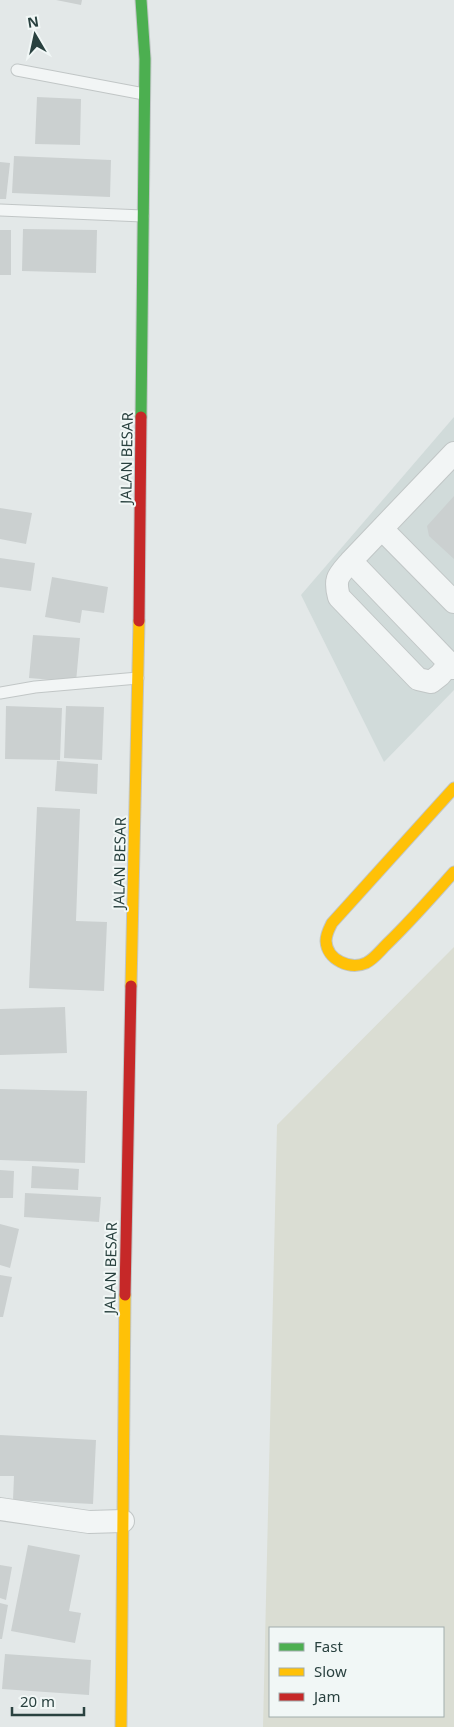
<svg xmlns="http://www.w3.org/2000/svg" width="454" height="1727" viewBox="0 0 454 1727" font-family="'Noto Sans',sans-serif">
<style>
.built{fill:#d1dbda}
.green{fill:#daddd3;fill-rule:evenodd}
.building{fill:#cbd0d0}
.lines{fill:none;stroke-linecap:round;stroke-linejoin:round}
.lane-casing{stroke:#c1c6c6;stroke-width:13}
.street-casing{stroke:#c1c6c6;stroke-width:24}
.fast-casing{stroke:#c1c6c6;stroke-width:13}
.slow-casing{stroke:#c1c6c6;stroke-width:13}
.jam-casing{stroke:#c1c6c6;stroke-width:13}
.lane{stroke:#f2f5f5;stroke-width:11}
.street{stroke:#f2f5f5;stroke-width:22}
.fast{stroke:#4caf50;stroke-width:11}
.slow{stroke:#ffc107;stroke-width:11}
.jam{stroke:#c62828;stroke-width:11}
.labels{text-anchor:middle;dominant-baseline:central;stroke-width:4;stroke-linejoin:round;paint-order:stroke}
.street-label{font-size:15px;fill:#29413f;stroke:#f1f7f6}
</style>
<rect width="100%" height="100%" fill="#e3e8e8"/>
<path class="built" d="M454,417V690L384,762L301,595Z"/>
<path class="green" d="M454,947V1727H263L277,1125ZM270,1628H443V1716H270Z"/>
<path class="building" d="M56,0H82L81,5Z
M37,97L81,99L80,145L35,144Z
M14,156L111,160L110,197L12,193Z
M0,162L10,163L6,199H0Z
M23,229L97,230L96,273L22,271Z
M0,230H11V275H0Z
M454,496V559L429,536L427,526Z
M0,508L32,513L26,544L0,539Z
M0,558L35,563L31,591L0,587Z
M52,577L108,587L104,613L82,610L80,623L45,617Z
M33,635L80,638L76,682L29,678Z
M6,706L62,708L60,760L5,759Z
M66,706L104,707L102,760L64,758Z
M57,761L98,764L97,794L55,791Z
M37,807L80,809L76,921L107,922L104,991L29,988Z
M65,1007L67,1053L0,1055V1009Z
M0,1089L87,1091L85,1163L0,1160Z
M32,1166L79,1169L78,1190L31,1188Z
M0,1170L14,1171L13,1198H0Z
M25,1193L101,1197L99,1222L24,1217Z
M0,1224L19,1229L10,1268L0,1265Z
M0,1275L12,1277L3,1317H0Z
M0,1435L96,1440L93,1504L13,1500L14,1476H0Z
M28,1545L80,1555L69,1611L81,1613L75,1643L11,1631Z
M0,1565L12,1567L6,1600L0,1598Z
M0,1603L8,1605L2,1639H0Z
M5,1654L91,1660L89,1695L2,1689Z"/>
<g class="lines">
<defs>
<path id="lane" d="M17,70L144,94
M0,210L143,216
M0,693L35,687L138,678"/>
<path id="street" d="M382,529L454,602
M351,561L454,668
M449,664L440,675L431,682L418,679L339,597C334,578 338,576 351,561L454,453
M0,1509L89,1522L123,1521"/>
<path id="fast" d="M141,0L145,59L141,417"/>
<path id="slow" d="M454,788L332,923C329,929 326,934 326,941C327,960 350,970 366,963C374,959 380,951 386,945C410,922 432,897 454,872
M131,986L139,621
M121,1727L125,1295"/>
<path id="jam" d="M139,621L141,417
M125,1295L131,986"/>
</defs>
<use href="#lane" class="lane-casing"/>
<use href="#street" class="street-casing"/>
<use href="#fast" class="fast-casing"/>
<use href="#slow" class="slow-casing"/>
<use href="#jam" class="jam-casing"/>
<use href="#lane" class="lane"/>
<use href="#street" class="street"/>
<use href="#fast" class="fast"/>
<use href="#slow" class="slow"/>
<use href="#jam" class="jam"/>
</g>
<g class="labels">
<g class="street-label">
<text transform="translate(126 458) rotate(-89)">JALAN BESAR</text>
<text transform="translate(119 863) rotate(-89)">JALAN BESAR</text>
<text transform="translate(110 1268) rotate(-89)">JALAN BESAR</text>
</g>
</g>
<rect x="269" y="1627" width="175" height="90" fill="#f1f7f6" stroke="#a1aead"/>
<rect x="279" y="1643" width="25" height="8" fill="#4caf50" stroke="#a1aead"/>
<text x="314" y="1652" font-size="15" fill="#29413f">Fast</text>
<rect x="279" y="1668" width="25" height="8" fill="#ffc107" stroke="#a1aead"/>
<text x="314" y="1677" font-size="15" fill="#29413f">Slow</text>
<rect x="279" y="1693" width="25" height="8" fill="#c62828" stroke="#a1aead"/>
<text x="314" y="1702" font-size="15" fill="#29413f">Jam</text>
<g transform="translate(35 35) rotate(351)" stroke="#f1f7f6" stroke-width="4" paint-order="stroke">
<path d="M0-4L9 19L0 12L-9 19Z" fill="#29413f"/>
<text y="-8" font-size="14" font-weight="bold" text-anchor="middle" fill="#29413f">N</text>
</g>
<path d="M12 1707v8h72v-8" fill="none" stroke="#29413f" stroke-width="2.5"/>
<text x="20" y="1707" font-size="15" fill="#29413f" stroke="#f1f7f6" stroke-width="4" paint-order="stroke">20 m</text>
</svg>
